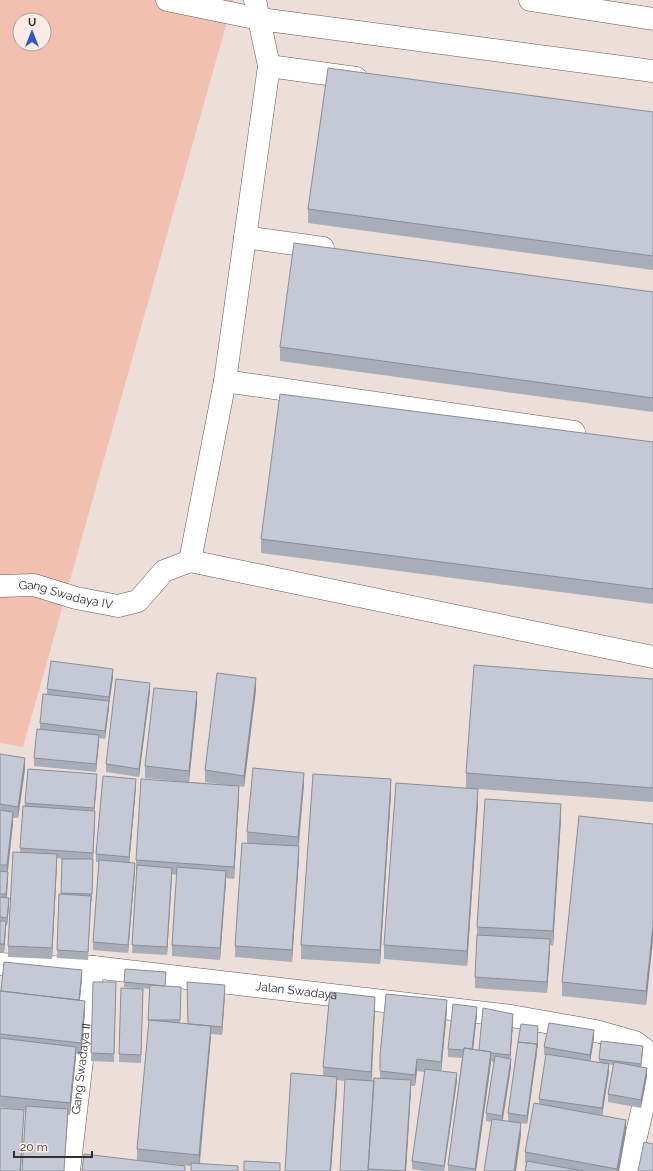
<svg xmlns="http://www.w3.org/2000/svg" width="653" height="1171" viewBox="0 0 653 1171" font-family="Raleway,sans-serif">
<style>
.green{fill:#f1c0af;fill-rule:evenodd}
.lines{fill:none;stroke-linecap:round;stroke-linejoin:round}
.minor-casing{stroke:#665955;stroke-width:23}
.minor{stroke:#fff;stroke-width:22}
.wall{fill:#a9adb7}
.shaded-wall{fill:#898d95}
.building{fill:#c4c9d5;stroke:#898d95}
.labels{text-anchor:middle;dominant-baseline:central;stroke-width:3.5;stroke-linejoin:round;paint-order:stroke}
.street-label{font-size:12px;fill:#352f2e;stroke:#faebe6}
</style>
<rect width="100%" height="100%" fill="#ecded9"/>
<path class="green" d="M0,0H233L23,747L0,743ZM20,20H44V44H20Z"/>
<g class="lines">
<defs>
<g id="minor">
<path d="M167,0L260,19L653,71"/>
<path d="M530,0L653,19"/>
<path d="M269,66L356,78"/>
<path d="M245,237L323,248"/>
<path d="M225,381L574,432"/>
<path d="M190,561L225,381L269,66L255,0"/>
<path d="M190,561L653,657"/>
<path id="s1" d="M0,586L34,585L76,598L118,606L138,601L164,571L190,561"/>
<path id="s2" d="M0,964L69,968L93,967L511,1016L596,1031L635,1042L647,1051L653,1062"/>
<path id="s3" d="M69,1171L93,967"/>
<path d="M628,1171L653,1064"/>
</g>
</defs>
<use href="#minor" class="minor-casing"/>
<use href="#minor" class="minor"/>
</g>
<path class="wall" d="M653,112V270L308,223V209Z
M653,292V412L280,361V347Z
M653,442V604L261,553V539Z
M113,677L109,705L105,739L99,738L96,772L34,766V758L40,729V723L47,694V689Z
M653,679V802L466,788V773Z
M256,690L244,787L239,786V797L234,879L226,878L220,960L172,956V945L177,875L172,874L167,955L132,953L137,872H136V860L185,782L145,778V766L197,704L189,782L226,785L205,782V770Z
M150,691L139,777L106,772V764Z
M0,754L25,769L18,818H13V823L8,872V880L7,898L9,906L7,926H6L4,953L0,952Z
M97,782L94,811L95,819L93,859V867L92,902H91L88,960L57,958L61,894L62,859L57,858L52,959L8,957V946L20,852L25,803Z
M304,784L299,846V858L292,962L235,957V946L247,843V832Z
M136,787L129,863L135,871L128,953L93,950V942L99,862H96V854Z
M391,794L380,964L301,959V945Z
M478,804L467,966L384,959V945Z
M561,819L553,946L550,945L547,993L475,988V977L477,941V927Z
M653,824L646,1005L562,996V982Z
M166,972L165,986L181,995L180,1023L188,1024L225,994L222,1035L211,1034L200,1164L191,1166L150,1162L185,1171L137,1160V1149L149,1028L150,989L124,987V982Z
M82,978L80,1000L85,1012L81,1055L76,1054L70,1115L0,1107V991Z
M93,982H116L114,1062L91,1061Z
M121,988L143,989L141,1063L119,1062Z
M375,1008L372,1081H374L380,1078V1056L447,1011L441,1071L457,1081L444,1171H423L412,1169V1161L425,1072L417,1071L415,1086H411L406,1171H340L345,1081L337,1080V1089L331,1171H285L323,1076V1067Z
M477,1015L473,1049L479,1050L513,1023L510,1059L511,1067L503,1120L508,1121V1113L538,1030L537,1052L527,1124L520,1123L521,1135L491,1122L486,1121V1113L494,1062L491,1061L476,1171H448V1165L462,1058L448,1057V1049Z
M594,1038L590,1061L599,1062V1059L643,1051L641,1067L647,1076L641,1108L608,1102V1094L613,1065L609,1064V1072L602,1116L626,1132L619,1171H525L526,1163H525V1152L539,1104V1099L546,1055H544V1047Z"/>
<path class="shaded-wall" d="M113,669V677L109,705V697Z
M256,678V690L244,787V776Z
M150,683V691L139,777V769Z
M197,692V704L189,782V771Z
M109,701V709L105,739V731Z
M99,735V743L96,772V764Z
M25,758V769L18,818V807Z
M304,773V784L298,848V837Z
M97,774V782L94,816V808Z
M136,779V787L129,865V857Z
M391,779V794L380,964V950Z
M239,786V797L234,879V867Z
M478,789V804L467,966V951Z
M561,804V819L553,946V931Z
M95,811V819L93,861V853Z
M13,812V823L7,877V865Z
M299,846V858L292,962V950Z
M57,854V865L52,959V948Z
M135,863V871L128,953V945Z
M172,868V876L167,955V947Z
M226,871V882L220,960V948Z
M8,872V880L6,902V894Z
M9,898V906L7,926V918Z
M6,921V929L4,953V944Z
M653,926V941L646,1005V991Z
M550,939V951L547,993V982Z
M82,970V978L79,1010V1002Z
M225,985V994L222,1035V1027Z
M375,997V1008L371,1083V1072Z
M447,1000V1011L441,1073V1062Z
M85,1001V1012L81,1055V1043Z
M477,1007V1015L472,1059V1051Z
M513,1014V1023L510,1064V1055Z
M211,1026V1037L199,1167V1155Z
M538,1026L537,1052L527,1124V1116Z
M594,1030V1038L590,1063V1055Z
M76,1047V1058L70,1115V1103Z
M491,1052V1063L476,1171H475Z
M417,1059V1071L415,1086V1075Z
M511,1059V1067L502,1124V1116Z
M609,1064V1072L602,1116V1108Z
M647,1068V1076L641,1108V1100Z
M457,1073V1081L444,1171V1166Z
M337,1077V1089L331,1171H330Z
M411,1080V1091L406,1171H405Z
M68,1109V1117L64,1171Z
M24,1110L21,1171H20Z
M626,1120V1132L619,1171H617Z
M521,1123V1135L516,1171H514Z"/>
<path class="building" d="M328,68L653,112V256L308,209Z
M294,243L653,292V398L280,347Z
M280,394L653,442V589L261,539Z
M51,661L113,669L109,697L47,689Z
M474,665L653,679V788L466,773Z
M217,673L256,678L244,776L205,770Z
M116,679L150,683L139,769L106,764Z
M154,688L197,692L189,771L145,766Z
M43,694L109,701L105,731L40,723Z
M37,729L99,735L96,764L34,758Z
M0,754L25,758L18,807L0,804Z
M253,768L304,773L298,837L247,832Z
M28,769L97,774L94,808L25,803Z
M313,774L391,779L380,950L301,945Z
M103,776L136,779L129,857L96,854Z
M141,779L239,786L234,867L136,860Z
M396,783L478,789L467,951L384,945Z
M485,799L561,804L553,931L477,927Z
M23,806L95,811L93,853L20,848Z
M0,810L13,812L7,865H0Z
M579,816L653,824V926L646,991L562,982Z
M242,843L299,846L292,950L235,946Z
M13,852L57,854L52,948L8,946Z
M62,859H93L92,894L61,893Z
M99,860L135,863L128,945L93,942Z
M137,865L172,868L167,947L132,945Z
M177,867L226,871L220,948L172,945Z
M0,871L8,872L6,894H0Z
M59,894L91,896L88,952L57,950Z
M0,897L9,898L7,918L0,917Z
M0,921H6L4,944H0Z
M477,935L550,939L547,982L475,977Z
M4,962L82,970L79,1000L1,991Z
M125,969L166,972L165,986L124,982Z
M93,982H116L114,1054L91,1053Z
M187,982L225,985L222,1027L211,1026L188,1024Z
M150,985L181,987L180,1020H148Z
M121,988L143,989L141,1055L119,1054Z
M0,991L85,1001L81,1043L0,1034Z
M330,992L375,997L371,1072L323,1067Z
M386,994L447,1000L441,1062L417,1059L415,1075L380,1071V1056Z
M453,1004L477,1007L472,1049L464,1048V1050L448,1049Z
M483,1008L513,1014L510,1055L491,1053V1052L479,1050Z
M149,1020L211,1026L199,1155L137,1149Z
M549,1023L594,1030L590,1055L544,1047Z
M521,1024L538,1026L537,1048V1044L518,1042Z
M0,1038L76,1047L70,1103L0,1096Z
M601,1041L643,1046L641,1064L599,1059Z
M518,1042L537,1044L527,1116L508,1113Z
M464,1048L491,1052L475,1169L448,1165Z
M546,1054L609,1064L602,1108L539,1099Z
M495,1056L511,1059L502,1116L486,1113Z
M614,1062L647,1068L641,1100L608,1094Z
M425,1069L457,1073L444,1166L412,1161Z
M291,1073L337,1077L330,1171H285Z
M374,1078L411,1080L405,1171L368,1169Z
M345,1079L374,1081L368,1171H340Z
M534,1103L626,1120L617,1169L525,1152Z
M26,1106L68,1109L64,1171H22Z
M0,1108L24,1110L20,1171H0Z
M492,1119L521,1123L514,1171H484Z
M644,1142L653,1144V1171H638Z
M84,1154L185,1166V1171H82Z
M244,1161L280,1163V1171H244Z
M527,1161L583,1171H525Z
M191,1163L238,1166V1171H191Z"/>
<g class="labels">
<g class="street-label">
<text stroke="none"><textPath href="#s1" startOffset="67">Gang Swadaya IV</textPath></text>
<text stroke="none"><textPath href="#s2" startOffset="298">Jalan Swadaya</textPath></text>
<text stroke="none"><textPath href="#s3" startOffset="103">Gang Swadaya II</textPath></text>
</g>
</g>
<g transform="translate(32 32)"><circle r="19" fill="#faebe6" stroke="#aba09c"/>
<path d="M0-3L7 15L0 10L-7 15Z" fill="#3455c6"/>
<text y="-6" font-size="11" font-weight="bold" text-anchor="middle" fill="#352f2e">U</text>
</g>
<path d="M14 1151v6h78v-6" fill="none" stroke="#352f2e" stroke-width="2"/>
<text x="20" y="1151" font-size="12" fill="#352f2e" stroke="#faebe6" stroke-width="3" paint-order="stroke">20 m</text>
</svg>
